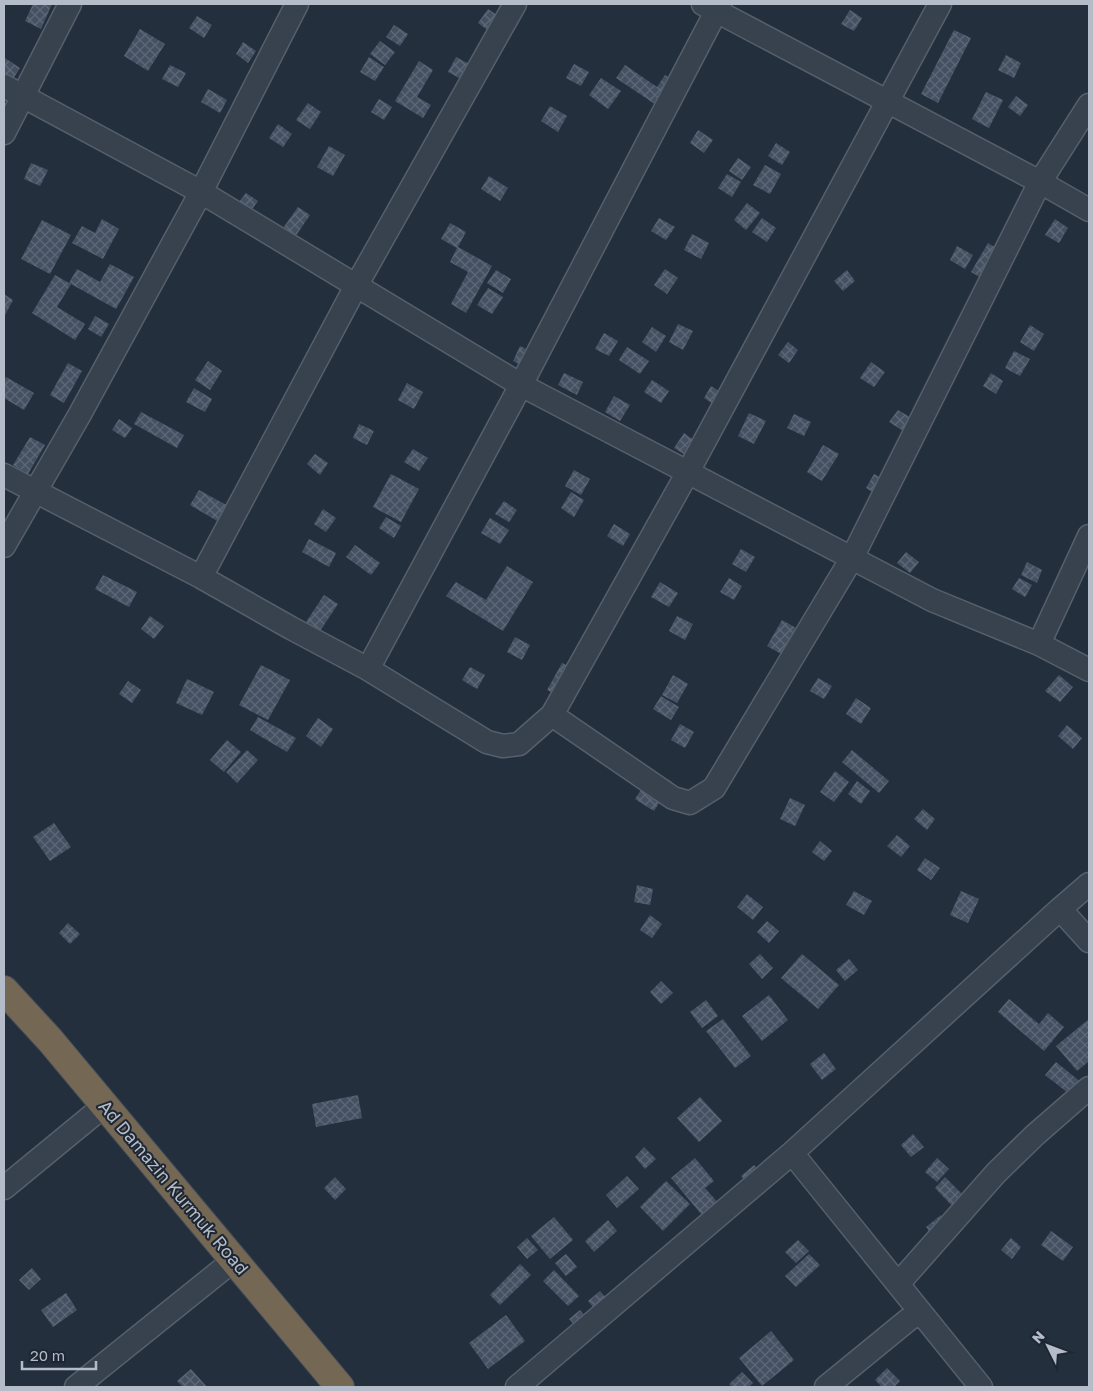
<svg xmlns="http://www.w3.org/2000/svg" width="1093" height="1391" viewBox="0 0 1093 1391" font-family="'Golos Text',sans-serif">
<style>
.building{fill:url(#building-cross-hatch)}
.lines{fill:none;stroke-linecap:round;stroke-linejoin:round}
.street-casing{stroke:#565f6c;stroke-width:25}
.highway-casing{stroke:#434c59;stroke-width:30}
.street{stroke:#38414e;stroke-width:22}
.highway{stroke:#746855;stroke-width:28}
.labels{text-anchor:middle;dominant-baseline:central;stroke-width:4;stroke-linejoin:round;paint-order:stroke}
.street-label{font-size:18px;fill:#b4bcc9;stroke:#1d2633}
</style>
<defs>
<pattern id="building-cross-hatch" width="8" height="8" patternUnits="userSpaceOnUse" patternTransform="scale(1.25)"><rect width="8" height="8" fill="#455162"/><path d="M0 0l8 8M0 8l8-8" fill="none" stroke="#5d6877"/></pattern>
</defs>
<rect width="100%" height="100%" fill="#242f3e"/>
<path class="building" d="M33,4H52L41,29L25,21Z
M488,9L503,19L493,34L478,23Z
M850,10L862,18L854,31L841,24Z
M197,16L212,25L204,38L189,28Z
M394,25L408,34L400,46L386,37Z
M140,29L165,44L148,71L124,56Z
M954,30L971,38L938,103L921,94Z
M380,41L395,52L385,65L370,54Z
M243,42L256,51L248,63L236,54Z
M1006,55L1021,63L1014,78L998,70Z
M369,57L384,67L375,81L360,72Z
M456,57L475,67L467,82L448,72Z
M5,58L20,68L11,82L4,77Z
M419,61L433,70L417,97L431,105L423,118L395,101Z
M574,64L589,72L581,86L566,78Z
M170,65L186,73L178,87L162,79Z
M625,65L657,87L665,75L679,84L662,109L616,78Z
M601,78L621,91L608,109L589,95Z
M208,89L227,100L220,113L201,102Z
M986,92L1003,100L989,128L972,119Z
M1016,96L1028,105L1020,116L1008,107Z
M379,99L392,107L384,120L371,112Z
M308,103L321,112L310,129L296,120Z
M550,106L567,116L558,132L541,121Z
M278,124L292,134L283,147L269,138Z
M698,130L713,140L704,153L690,143Z
M776,143L790,152L782,165L768,156Z
M329,146L345,155L333,176L317,167Z
M738,158L751,167L742,180L729,171Z
M31,163L48,170L40,186L24,179Z
M765,165L781,174L770,194L753,185Z
M727,174L741,182L732,197L718,188Z
M489,176L508,188L500,201L481,189Z
M246,193L258,201L248,215L236,206Z
M747,203L760,213L746,230L734,220Z
M298,207L310,215L293,240L281,231Z
M659,218L675,227L666,240L651,231Z
M762,218L776,228L767,242L752,232Z
M102,219L119,229L103,259L72,243L82,226L95,233Z
M1055,219L1068,228L1059,243L1045,235Z
M42,220L71,235L50,274L21,259Z
M450,223L466,232L458,247L492,266L466,313L451,304L468,272L450,262L457,248L441,239Z
M692,234L709,243L701,259L684,250Z
M988,243L1005,253L988,282L971,272Z
M957,246L973,255L965,269L950,260Z
M110,264L134,277L116,309L71,284L57,307L85,324L75,340L32,313L55,275L69,283L77,269L100,282Z
M665,269L678,278L667,294L654,285Z
M496,270L511,279L503,293L487,283Z
M847,270L855,281L843,291L834,281Z
M488,288L503,297L492,314L477,305Z
M4,294L13,300L4,317Z
M95,316L109,324L101,337L88,329Z
M678,324L693,331L683,350L669,342Z
M1030,325L1044,334L1034,351L1020,342Z
M652,327L666,336L656,352L642,342Z
M604,333L618,341L609,356L595,349Z
M788,342L798,350L789,363L778,355Z
M520,346L534,353L527,368L513,361Z
M627,347L649,361L640,374L619,360Z
M1014,351L1030,359L1020,376L1005,368Z
M208,361L222,371L210,390L195,380Z
M871,362L885,372L874,387L860,378Z
M68,363L82,371L64,403L50,395Z
M564,373L583,382L577,395L558,385Z
M991,373L1003,381L996,394L983,386Z
M6,377L34,393L24,410L4,398V381Z
M652,380L669,391L661,403L644,392Z
M407,383L423,392L414,409L398,400Z
M711,386L726,395L718,407L704,398Z
M194,388L212,399L205,412L186,402Z
M614,396L630,405L620,421L605,412Z
M898,410L913,419L905,432L889,422Z
M141,412L184,435L177,448L134,424Z
M749,413L766,421L754,444L738,436Z
M794,414L811,422L804,436L787,428Z
M119,419L132,428L125,438L112,430Z
M359,424L374,431L367,445L353,438Z
M684,433L699,444L690,458L674,448Z
M30,437L45,445L28,474L13,465Z
M823,445L839,454L822,481L807,472Z
M413,449L428,458L419,471L404,462Z
M315,454L328,463L320,475L307,464Z
M574,470L590,479L581,495L565,486Z
M391,474L419,489L401,522L373,507Z
M874,474L890,483L881,497L866,488Z
M199,490L228,506L219,522L190,505Z
M571,492L584,500L574,517L561,508Z
M504,501L517,510L509,522L495,514Z
M323,509L336,518L326,532L314,524Z
M386,517L401,526L394,538L379,528Z
M490,518L509,530L500,544L481,533Z
M614,524L630,534L623,546L607,536Z
M309,539L336,553L329,567L302,552Z
M355,545L380,563L371,575L346,557Z
M741,549L755,557L746,572L732,564Z
M906,552L919,562L910,573L897,563Z
M1027,562L1042,570L1037,583L1021,575Z
M507,566L533,582L503,631L446,596L456,582L486,600Z
M103,575L137,592L129,607L95,589Z
M729,578L742,586L734,600L720,592Z
M1019,578L1032,585L1025,597L1012,589Z
M660,582L678,593L669,607L651,597Z
M324,595L338,604L320,631L306,622Z
M150,616L164,626L154,639L141,629Z
M677,616L693,624L685,640L669,631Z
M782,620L798,629L783,655L767,646Z
M515,637L530,645L522,660L507,652Z
M562,663L578,671L564,698L547,690Z
M261,665L290,680L268,720L239,705Z
M470,667L485,675L477,689L462,680Z
M673,675L688,684L677,703L662,695Z
M1059,675L1073,687L1060,702L1045,691Z
M818,678L832,686L824,699L810,691Z
M187,679L214,692L202,715L176,703Z
M128,681L141,690L132,703L119,694Z
M661,696L679,707L671,720L653,709Z
M856,698L871,708L861,724L846,714Z
M258,717L296,738L287,752L250,730Z
M318,718L333,729L321,747L306,736Z
M680,724L694,732L685,748L671,740Z
M1067,725L1082,738L1073,749L1058,736Z
M227,740L241,752L224,772L210,760Z
M247,750L258,760L237,783L226,772Z
M852,750L889,781L879,793L842,762Z
M653,771L672,782L654,811L635,799Z
M835,771L849,782L834,802L820,792Z
M857,781L870,791L861,804L848,794Z
M790,798L805,805L795,826L780,819Z
M923,809L935,819L927,830L914,819Z
M54,823L71,847L50,861L33,837Z
M897,835L910,846L901,857L887,846Z
M820,841L832,851L824,861L812,852Z
M925,858L940,868L931,880L917,870Z
M637,885L653,889L650,905L634,902Z
M854,891L872,901L864,915L846,905Z
M961,891L979,899L968,923L950,915Z
M747,894L763,907L753,920L737,907Z
M650,915L662,924L652,938L640,930Z
M767,921L779,931L769,943L757,932Z
M68,923L80,934L70,944L59,933Z
M760,954L773,968L762,979L749,964Z
M802,954L839,985L818,1009L781,978Z
M849,959L858,970L845,981L836,970Z
M661,981L673,993L661,1004L650,992Z
M769,995L788,1020L762,1041L742,1016Z
M1009,999L1039,1024L1048,1013L1064,1027L1044,1051L998,1012Z
M706,1000L718,1016L702,1028L690,1012Z
M723,1019L751,1056L735,1068L706,1031Z
M1089,1019V1061L1077,1071L1056,1046Z
M824,1053L836,1069L822,1080L810,1064Z
M1056,1062L1087,1087L1077,1100L1045,1075Z
M358,1095L362,1118L316,1127L312,1104Z
M700,1097L722,1121L699,1142L677,1118Z
M913,1134L924,1147L911,1157L901,1145Z
M644,1147L656,1159L645,1169L635,1157Z
M695,1158L714,1181L705,1188L727,1213L711,1226L671,1178Z
M937,1158L949,1169L937,1182L925,1172Z
M754,1165L768,1180L754,1191L741,1176Z
M627,1176L639,1189L617,1208L606,1195Z
M335,1177L346,1189L335,1200L324,1188Z
M945,1177L967,1199L956,1210L935,1188Z
M666,1181L690,1204L663,1231L640,1207Z
M941,1215L951,1230L937,1241L926,1227Z
M554,1217L573,1240L550,1259L531,1236Z
M608,1220L617,1231L594,1252L585,1241Z
M1051,1231L1073,1247L1063,1261L1041,1245Z
M527,1238L538,1250L527,1259L517,1247Z
M1011,1238L1021,1247L1012,1259L1001,1250Z
M798,1240L809,1251L796,1263L785,1252Z
M566,1254L577,1267L566,1276L555,1263Z
M809,1254L820,1265L796,1287L785,1276Z
M520,1264L531,1275L500,1305L490,1295Z
M32,1268L41,1279L29,1290L19,1280Z
M554,1270L579,1296L568,1306L543,1281Z
M600,1291L612,1305L600,1316L588,1301Z
M66,1293L77,1310L53,1327L41,1310Z
M580,1310L590,1322L580,1331L569,1319Z
M506,1315L525,1341L488,1369L469,1343Z
M771,1331L794,1360L762,1386L739,1358Z
M887,1368L900,1381L894,1387H882L875,1380Z
M191,1369L207,1387H183L177,1381Z
M742,1372L753,1383L749,1387H732L729,1384Z"/>
<g class="lines">
<defs>
<path id="street" d="M703,4L1040,182L1089,210
M4,86L201,192L521,385L932,600L1039,644L1089,536
M4,133L70,4
M4,475L201,577L291,628L368,669L521,385L720,4
M4,546L80,414L201,192L297,4
M201,577L356,286L515,4
M1039,644L1089,670
M368,669L487,742L503,746L519,744L552,715L688,472L940,4
M552,715L673,798L690,803L714,788L852,558L1040,182L1089,105
M1060,909L1089,941
M792,1153L981,1387
M4,1188L105,1105
M898,1284L996,1173L1035,1135L1089,1088
M76,1387L234,1260
M517,1387L792,1153L1060,909L1089,884
M826,1387L919,1311"/>
<path id="highway" d="M4,990L50,1040L340,1387"/>
</defs>
<use href="#street" class="street-casing"/>
<use href="#highway" class="highway-casing"/>
<use href="#street" class="street"/>
<use href="#highway" class="highway"/>
</g>
<g class="labels">
<g class="street-label">
<text transform="translate(174 1187) rotate(50)">Ad Damazin Kurmuk Road</text>
</g>
</g>
<rect width="1093" height="1391" fill="none" stroke="#b4bcc9" stroke-width="10"/>
<g transform="translate(1048 1346) rotate(312)" stroke="#1d2633" stroke-width="4" paint-order="stroke">
<path d="M0-4L9 19L0 12L-9 19Z" fill="#b4bcc9"/>
<text y="-8" font-size="14" font-weight="bold" text-anchor="middle" fill="#b4bcc9">N</text>
</g>
<path d="M22 1361v8h74v-8" fill="none" stroke="#b4bcc9" stroke-width="2.5"/>
<text x="30" y="1361" font-size="15" fill="#b4bcc9" stroke="#1d2633" stroke-width="4" paint-order="stroke">20 m</text>
</svg>
